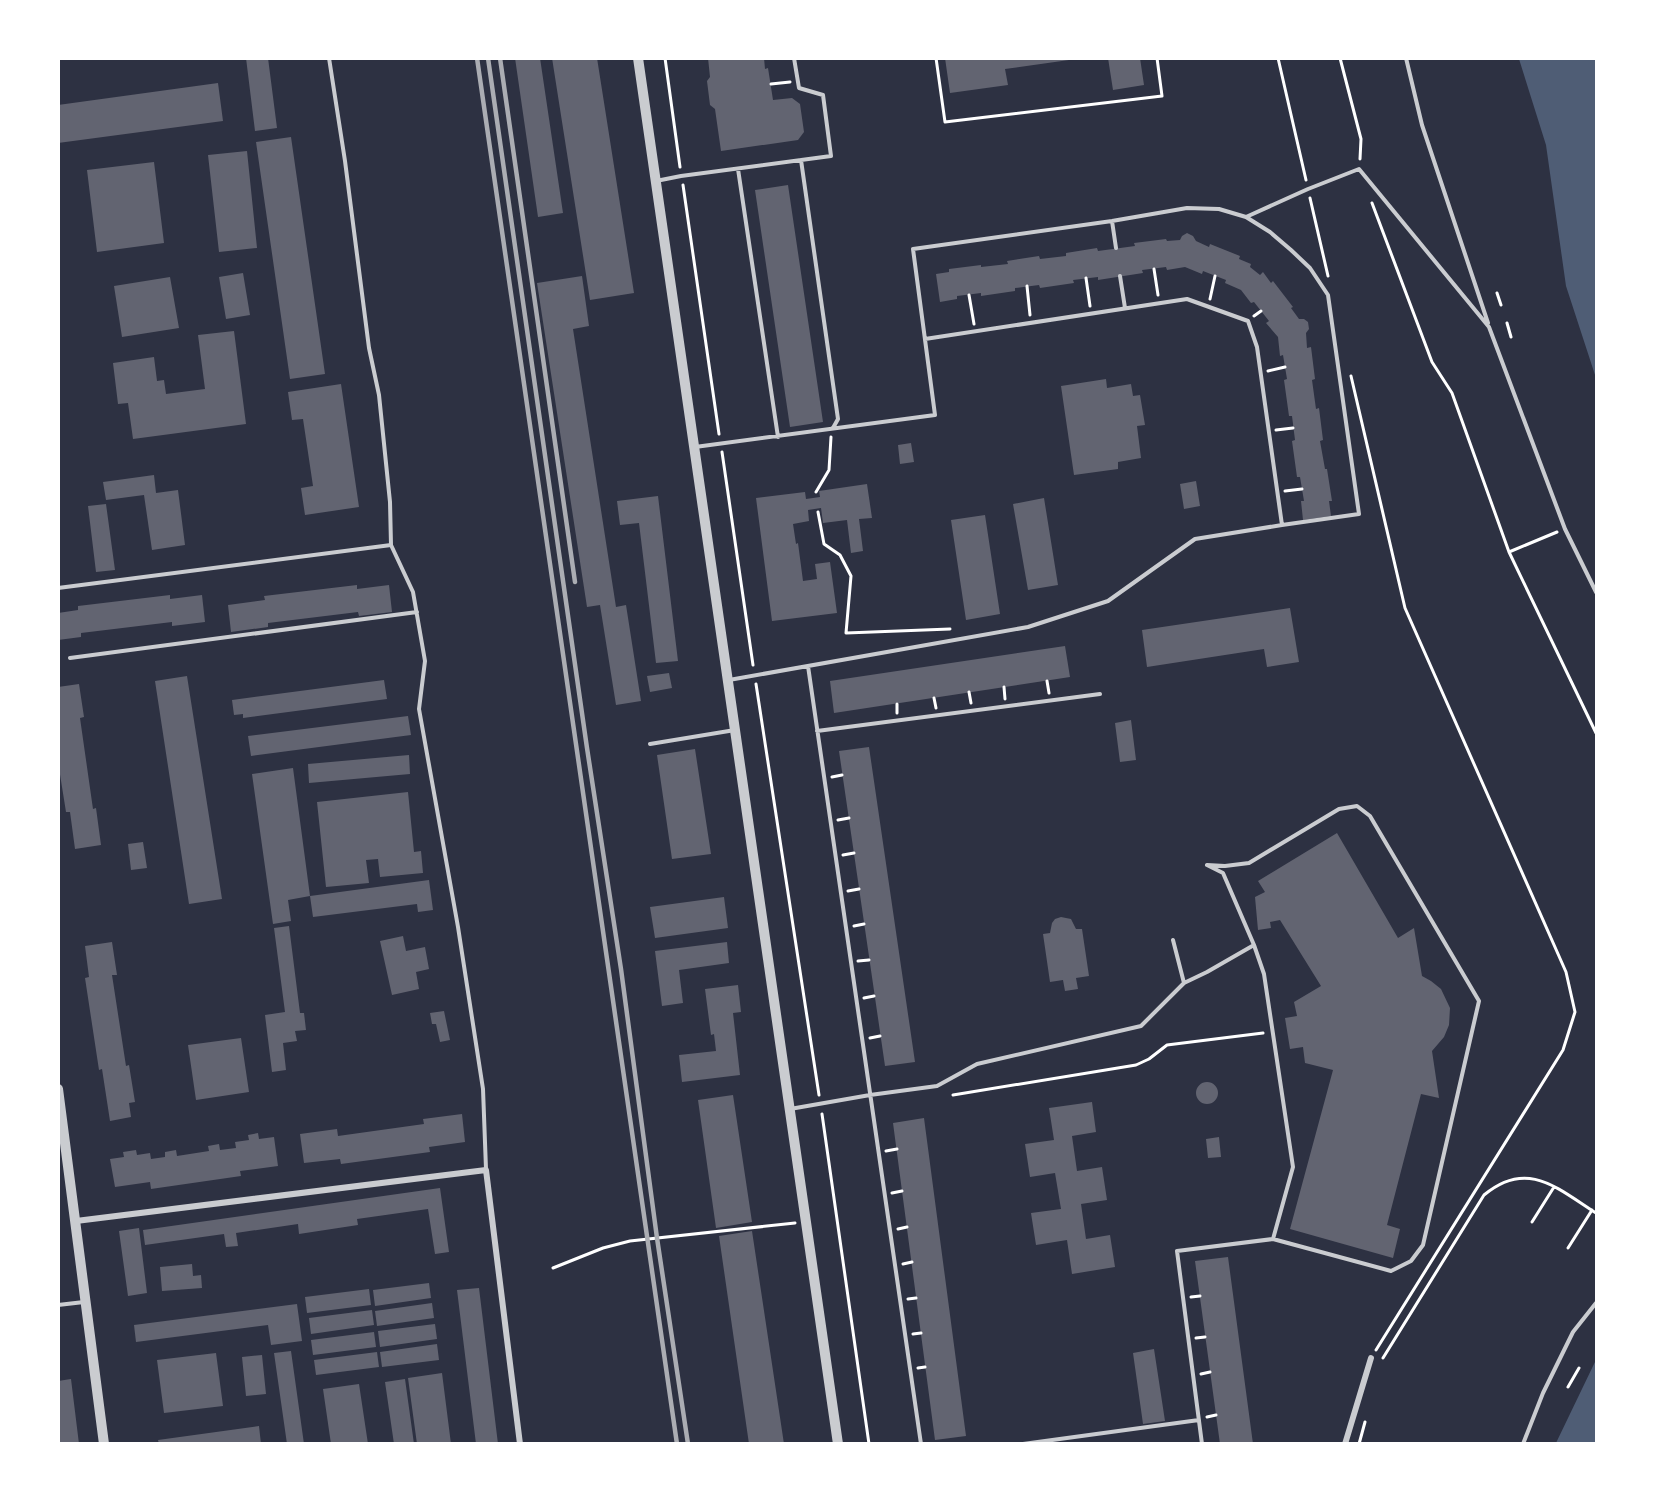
<svg xmlns="http://www.w3.org/2000/svg" width="1655" height="1502" viewBox="0 0 1655 1502" font-family="'Exo 2',sans-serif">
<style>
.water{fill:#4f5d75}
.building{fill:#626471}
.lines{fill:none;stroke-linecap:round;stroke-linejoin:round}
.path{stroke:#fff;stroke-width:3}
.service{stroke:#caccd0;stroke-width:4}
.minor{stroke:#caccd0;stroke-width:6}
.tertiary{stroke:#caccd0;stroke-width:10}
.rail{stroke:#abadb3;stroke-width:4.5}
</style>
<rect width="100%" height="100%" fill="#2d3142"/>
<path class="water" d="M1519,59H1596V378L1566,286L1546,145Z
M1596,1360V1443H1556L1594,1364Z"/>
<path class="building" d="M246,58H268L277,128L255,131Z
M515,58H540L563,213L538,217Z
M552,58H597L634,293L590,300Z
M708,58H764L765,69L768,68L773,100L792,98L800,104L804,132L798,140L721,151L715,109L710,105L707,81L710,77Z
M945,58H1069V60L1005,69L1008,85L950,93Z
M1108,58H1140L1144,85L1113,90Z
M218,83L223,121L58,143V105Z
M291,137L325,374L290,379L256,142Z
M247,151L257,248L219,252L208,155Z
M154,162L164,243L97,252L87,170Z
M788,185L823,422L790,427L755,190Z
M1187,233L1193,236L1196,241L1209,247L1210,244L1240,256L1239,259L1251,264L1250,267L1260,275L1263,272L1271,283L1273,281L1293,307L1291,308L1299,319H1304L1308,322L1309,329L1306,333L1307,348L1311,347L1315,379L1312,380L1316,409L1319,408L1323,440L1320,441L1325,469H1327L1332,501H1329L1331,516L1303,520L1301,501H1304L1300,477H1297L1292,441L1295,440L1292,416H1289L1284,380L1287,379L1283,355L1280,356L1278,337L1266,323L1269,321L1254,302L1251,303L1241,290L1225,283L1226,280L1203,271L1202,274L1185,267L1167,270L1166,267L1142,270L1143,273L1098,280V277L1073,280L1074,283L1040,288L1039,285L1015,288V291L981,296V293L957,296V299L940,302L936,274L949,272V269L981,265V267L1008,264L1007,261L1039,256L1040,259L1066,256V253L1097,248L1098,251L1135,246L1134,243L1166,239L1167,241L1180,240L1182,236Z
M243,273L250,315L226,319L219,277Z
M582,276L589,326L573,329L616,607L626,605L641,701L616,705L600,605L587,607L537,283Z
M170,277L179,328L122,337L114,286Z
M234,331L246,424L133,439L128,403L118,404L113,363L154,357L157,381L164,380L166,394L205,389L198,335Z
M1106,379L1107,388L1131,384L1133,396L1140,395L1145,425L1137,426L1141,458L1118,462V469L1074,475L1061,386Z
M341,384L359,507L305,515L301,488L313,486L303,419L292,420L288,392Z
M911,443L914,462L900,464L898,445Z
M154,475L156,493L178,490L185,545L152,550L144,495L106,500L103,482Z
M1196,481L1200,506L1184,509L1180,484Z
M867,484L872,518L859,519L863,551L851,553L847,520L823,523L821,508L808,510L809,521L793,524L796,544L798,543L803,581L817,579L815,564L830,562L837,613L772,621L756,498L805,492L806,499L820,497L819,491Z
M658,496L678,661L656,663L639,523L620,525L617,501Z
M1044,498L1058,585L1028,590L1013,504Z
M106,504L115,570L96,572L88,506Z
M985,515L1000,614L966,620L951,520Z
M357,585V589L389,585L392,612L359,616L358,612L268,623V627L231,632L228,605L265,600L264,596Z
M170,595V599L202,595L205,622L172,626V622L81,633V637L58,640V613L78,610V606Z
M1290,608L1299,662L1267,667L1264,649L1147,667L1142,630Z
M1065,646L1070,677L834,713L830,681Z
M669,673L672,688L650,692L647,676Z
M187,676L222,899L189,904L155,681Z
M384,680L387,699L243,718V714L234,715L232,700Z
M79,684L84,717L80,718L93,809L96,808L101,845L75,849L70,812H66L58,762V687Z
M408,716L411,735L251,756L248,736Z
M1131,720L1136,760L1120,762L1115,723Z
M869,747L915,1062L885,1066L839,751Z
M695,749L711,854L672,859L657,755Z
M409,755L410,774L309,783L308,764Z
M293,768L310,896L288,900L291,921L273,924L252,774Z
M408,792L414,852L421,851L423,873L380,877L378,859L366,860L369,883L326,887L317,802Z
M1337,833L1398,938L1414,928L1422,976L1431,981L1441,989L1450,1008L1449,1025L1444,1037L1432,1051L1439,1098L1421,1094L1387,1225L1400,1229L1393,1258L1290,1229L1333,1070L1305,1063L1303,1047L1290,1049L1285,1018L1297,1016L1294,1002L1321,986L1280,920L1270,922L1271,928L1258,930L1255,897L1265,892L1258,881Z
M143,842L147,868L131,870L128,844Z
M429,880L433,910L418,912L417,904L313,917L310,896Z
M724,897L728,928L655,938L650,907Z
M1061,917L1071,919L1076,929H1082L1089,976L1076,978L1078,989L1065,991L1063,980L1050,982L1043,934L1050,933L1052,923L1055,919Z
M289,926L300,1013H304L306,1030L295,1031L297,1041L283,1043L286,1070L272,1072L265,1015L285,1012L274,928Z
M403,936L406,951L425,947L429,969L416,972L419,989L392,995L380,941Z
M112,942L117,975H112L126,1066L129,1065L135,1102L129,1103L131,1117L110,1121L102,1069L99,1070L85,978L89,977L85,946Z
M727,942L729,963L679,970L683,1003L662,1006L655,951Z
M738,985L741,1012L733,1013L740,1075L682,1082L679,1055L716,1051L714,1034L711,1035L705,989Z
M444,1011L450,1040L440,1042L436,1024H432L430,1013Z
M241,1038L249,1092L196,1100L188,1045Z
M1196 1093a11 11 0 1 1 22 0a11 11 0 1 1-22 0Z
M733,1095L752,1222L716,1228L698,1100Z
M1092,1102L1096,1132L1072,1136L1077,1171L1102,1167L1107,1200L1081,1204L1086,1239L1110,1235L1115,1267L1072,1274L1067,1240L1036,1245L1031,1213L1061,1209L1055,1173L1030,1177L1025,1144L1054,1140L1049,1108Z
M462,1114L465,1142L429,1147L430,1152L341,1164L340,1159L304,1163L300,1134L337,1129L338,1136L424,1124L423,1119Z
M924,1118L966,1436L935,1440L893,1123Z
M258,1133L259,1139L274,1137L278,1166L240,1171L241,1176L151,1189L150,1182L115,1187L110,1159L124,1157L123,1152L136,1150L137,1155L150,1153L151,1159L165,1157V1152L176,1150L177,1156L209,1151L208,1146L219,1144L220,1150L236,1148L235,1142L249,1140L248,1135Z
M1219,1137L1221,1157L1208,1158L1206,1139Z
M440,1188L449,1252L435,1254L428,1209L357,1219L358,1225L299,1234L298,1224L236,1233L238,1246L226,1247L224,1234L145,1245L143,1230Z
M139,1228L147,1293L128,1296L119,1231Z
M752,1231L784,1444H749L719,1236Z
M1228,1257L1253,1444H1220L1195,1261Z
M192,1264L193,1276L201,1275L202,1288L162,1291L160,1267Z
M429,1283L431,1298L375,1306L373,1290Z
M479,1288L498,1444H476L457,1290Z
M369,1289L371,1305L307,1313L305,1297Z
M432,1303L434,1318L377,1326L375,1311Z
M297,1304L302,1341L271,1345L268,1325L136,1342L134,1325Z
M372,1310L374,1325L311,1334L309,1318Z
M435,1324L437,1339L380,1347L378,1331Z
M374,1332L376,1347L313,1355L311,1340Z
M437,1344L439,1360L382,1367L380,1352Z
M1154,1349L1165,1421L1143,1424L1133,1353Z
M291,1351L304,1444H287L274,1353Z
M377,1352L379,1367L316,1375L314,1360Z
M216,1353L223,1406L164,1413L157,1360Z
M262,1355L266,1394L246,1396L242,1357Z
M442,1373L451,1444H417L408,1378Z
M71,1379L79,1444H58V1381Z
M405,1379L414,1444H394L385,1382Z
M359,1384L368,1444H331L323,1389Z
M259,1426L261,1444H159L158,1440Z"/>
<g class="lines">
<path class="path" d="M665,58L680,167
M936,58L945,122L1162,96L1157,58
M1278,58L1306,180
M1340,58L1361,139L1360,159
M771,84L790,82
M683,185L719,434
M1310,198L1328,276
M1372,203L1432,362L1452,393L1509,552L1596,733
M1154,269L1158,295
M1086,278L1090,306
M1027,286L1030,315
M1497,293L1501,305
M969,295L974,324
M1210,299L1215,276
M1254,316L1261,311
M1507,323L1511,337
M1268,371L1285,367
M1351,376L1405,608L1566,972L1575,1012L1563,1050L1376,1350
M1276,430L1293,428
M722,452L753,665
M1285,491L1302,489
M816,492L829,470L831,437
M818,512L824,544L840,555L851,576L846,633L950,629
M1509,552L1557,532
M1047,681L1049,693
M756,684L819,1095
M1004,687L1005,699
M969,692L971,703
M934,698L936,708
M897,704V713
M832,777L842,775
M838,820L849,818
M843,855L854,853
M848,891L859,889
M854,926L864,924
M858,961L869,960
M864,998L874,996
M870,1038L880,1036
M953,1095L1136,1065L1149,1059L1167,1045L1263,1033
M822,1114L869,1444
M886,1151L897,1149
M892,1193L902,1191
M1532,1222L1554,1187
M898,1229L907,1227
M1568,1248L1592,1210
M903,1264L912,1262
M553,1268L603,1248L630,1241L795,1223
M1191,1297L1200,1296
M908,1299L916,1298
M913,1334L921,1333
M1196,1338L1205,1337
M1383,1358L1484,1195C1527,1159 1557,1188 1596,1213
M918,1368L925,1367
M1201,1374L1210,1372
M1568,1387L1579,1368
M1207,1417L1216,1415
M1359,1444L1365,1422"/>
<path class="service" d="M329,58L345,161L369,348L379,395L390,502L391,545L413,592L425,661L419,709L458,927L483,1089L486,1169
M1406,58L1422,125L1488,323
M801,160L838,419L833,428
M738,169L778,437
M656,181L681,176L831,156L823,95L799,88L794,58
M1246,217L1308,189L1359,169L1489,327L1565,529L1596,592
M1112,221L1116,248
M1120,276L1125,308
M695,447L935,415L913,249L1112,221L1187,208L1219,209L1246,217L1270,232L1291,250L1310,268L1328,295L1359,514L1282,525L1257,347L1248,321L1187,299L925,339
M58,588L391,545
M70,658L417,612
M808,666L921,1444
M729,680L1028,627L1108,601L1195,539L1282,525
M817,731L1100,694
M650,744L735,730
M1184,983L1207,972L1254,945L1223,873L1207,865L1225,866L1249,863L1339,809L1357,806L1370,816L1479,1001L1423,1245L1411,1261L1391,1271L1273,1239L1293,1167L1264,974L1254,945
M790,1109L870,1095L937,1086L977,1064L1141,1026L1184,983L1173,940
M58,1305L84,1302
M1023,1444L1199,1420
M1202,1444L1177,1251L1273,1239
M1523,1444L1543,1393L1573,1332L1596,1303"/>
<path class="minor" d="M76,1221L486,1170L520,1444
M1345,1444L1371,1358"/>
<path class="tertiary" d="M638,58L838,1444
M58,1089L104,1444"/>
<path class="rail" d="M477,58L677,1444
M488,58L587,748L621,969L657,1238L688,1444
M500,58L575,582"/>
</g>
<rect width="1655" height="1502" fill="none" stroke="#ffffff" stroke-width="120"/>
</svg>
